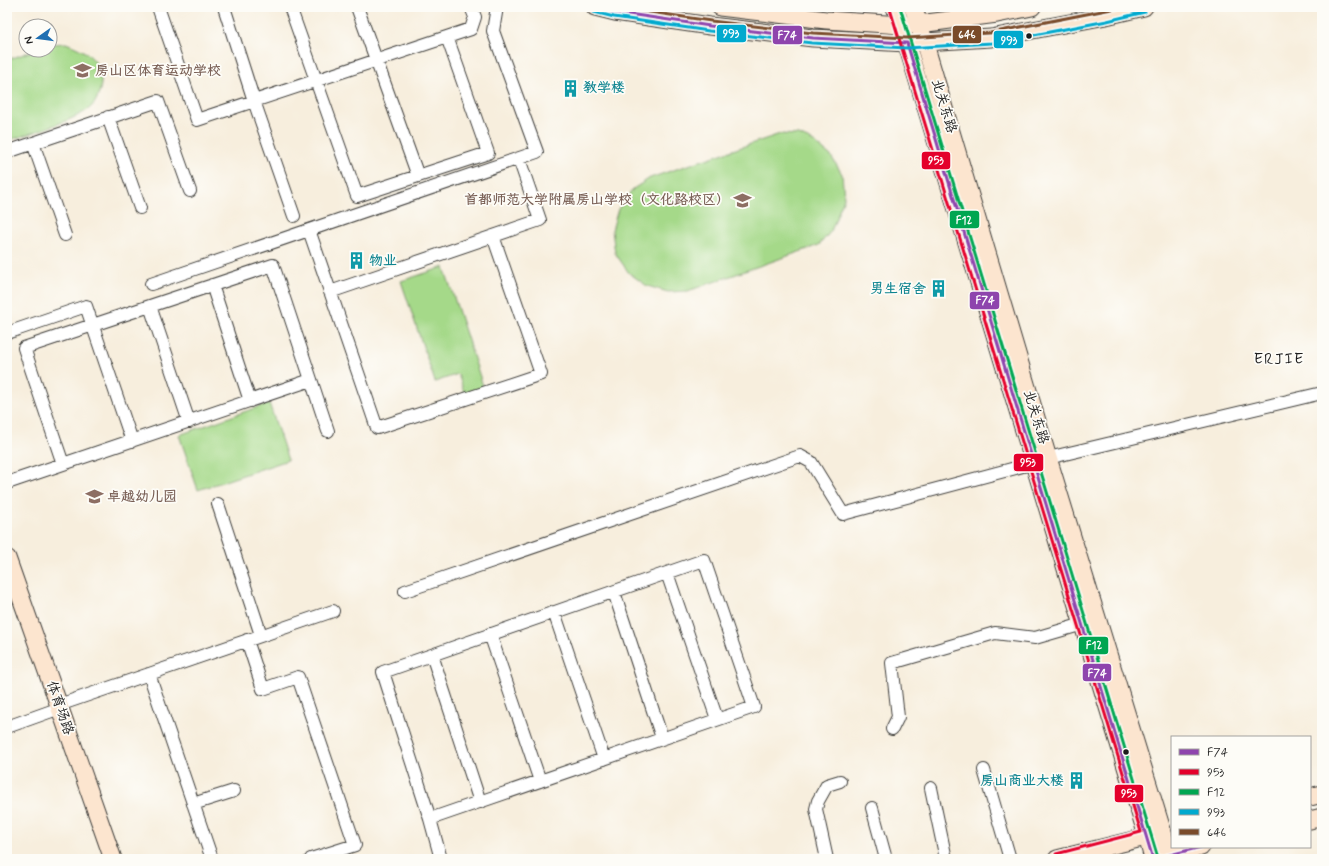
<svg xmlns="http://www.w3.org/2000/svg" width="1329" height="866" viewBox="0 0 1329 866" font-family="Mynerve,'LXGW WenKai TC',sans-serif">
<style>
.garden{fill:#a5d989;stroke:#607a52}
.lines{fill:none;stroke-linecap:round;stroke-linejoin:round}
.street-casing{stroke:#3d3c39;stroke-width:14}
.secondary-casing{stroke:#3d3c39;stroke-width:19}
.street{stroke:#fff;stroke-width:12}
.secondary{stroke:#fce5cf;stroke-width:17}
.bus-1-casing{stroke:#fdfcf7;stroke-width:6}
.bus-2-casing{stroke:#fdfcf7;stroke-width:6}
.bus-3-casing{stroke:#fdfcf7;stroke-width:6}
.bus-4-casing{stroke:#fdfcf7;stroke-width:6}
.bus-5-casing{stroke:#fdfcf7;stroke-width:6}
.bus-1{stroke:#8e44ad;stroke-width:3}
.bus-2{stroke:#e4002b;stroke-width:3}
.bus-3{stroke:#00a651;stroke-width:3}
.bus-4{stroke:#00a9ce;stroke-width:3}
.bus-5{stroke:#7a4b2a;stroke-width:3}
.bus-dot{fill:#1c1c1c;stroke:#fdfcf7;stroke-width:1.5}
.labels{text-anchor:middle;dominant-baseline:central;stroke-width:3.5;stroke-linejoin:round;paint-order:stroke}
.education-label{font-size:14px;font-weight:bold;fill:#785e54;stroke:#fdfcf7;text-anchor:start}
.culture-label{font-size:14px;font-weight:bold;fill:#0d838f;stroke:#fdfcf7;text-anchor:start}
.street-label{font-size:14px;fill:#1c1c1c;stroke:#fdfcf7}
.quarter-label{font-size:16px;letter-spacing:1px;fill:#1c1c1c;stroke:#fdfcf7}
.line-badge{stroke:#fdfcf7;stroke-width:1.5}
.badge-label{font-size:11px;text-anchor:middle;font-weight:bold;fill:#fff}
</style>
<rect width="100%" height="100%" fill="#fdfcf7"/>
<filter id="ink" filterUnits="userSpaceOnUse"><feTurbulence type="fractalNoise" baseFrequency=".025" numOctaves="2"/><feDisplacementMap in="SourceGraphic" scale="8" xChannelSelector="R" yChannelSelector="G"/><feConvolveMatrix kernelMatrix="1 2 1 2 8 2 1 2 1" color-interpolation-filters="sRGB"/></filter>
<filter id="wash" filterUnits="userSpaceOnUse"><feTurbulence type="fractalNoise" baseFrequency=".012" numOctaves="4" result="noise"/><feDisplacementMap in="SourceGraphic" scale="16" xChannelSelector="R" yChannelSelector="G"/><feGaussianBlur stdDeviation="0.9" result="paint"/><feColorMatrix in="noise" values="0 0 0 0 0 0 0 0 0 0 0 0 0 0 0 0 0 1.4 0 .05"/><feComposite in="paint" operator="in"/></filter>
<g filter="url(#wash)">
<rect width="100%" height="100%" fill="#f7eedd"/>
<path class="garden" d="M66,43C84,50 98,57 101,78C102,86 98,100 92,106C81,119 25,135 7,141V60L35,50H50V45L52,44Z
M780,134L799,135L814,142L831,156L842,174L844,198L831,231L819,245L688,291L668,292L647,286L629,273L615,253L612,230L618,209L633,189L650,178Z
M444,267L484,389L465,395L458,374L435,382L401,281Z
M269,403L288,460L198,490L179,435Z"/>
</g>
<g filter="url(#ink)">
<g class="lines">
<defs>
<path id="street" d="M158,7L197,120L471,29L475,17L471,7
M224,7L254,101L294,216
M290,7L357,196L488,153L447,37
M357,7L418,176
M108,117L140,208
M33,143L65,235
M7,152L158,101L190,191
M309,230L377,428L541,374L493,236
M151,284L537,152L493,31L497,7
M212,285L250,401
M330,292L540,220L519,159
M150,306L189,422
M7,333L86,306L132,441
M1048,458L1322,393
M63,464L24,348L273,265L328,431
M7,483L311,380
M218,504L261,635
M667,573L717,719
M405,591L800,456L811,462L843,514L1034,463
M614,592L662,738
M554,612L604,759
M490,634L540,781
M247,640L263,689L298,677L355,845L311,859
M432,655L480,802
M149,674L212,859
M59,705L333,611
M7,727L60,708
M892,729L898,717L892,663L995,633L1035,638L1083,624
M984,770L1010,859
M931,788L946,859
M193,804L234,791
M872,808L886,859
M430,819L754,707L704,560L383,672L430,819L441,859
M827,859L816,809L818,801L827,785L840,781"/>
<path id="secondary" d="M595,7L615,12L710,26L813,38L907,43L991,38L1106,16L1144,7
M720,7L826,20L901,25L919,24L997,14L1032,7
M895,7L901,25L1147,836L1153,859
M913,7L919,24L1048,458L1171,859
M7,558L113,859
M1310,797L1322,794
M1310,820L1322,817
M1159,858L1201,847
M1057,859L1158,834"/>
</defs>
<use href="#street" class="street-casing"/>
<use href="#secondary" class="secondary-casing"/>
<use href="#street" class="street"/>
<use href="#secondary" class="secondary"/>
<defs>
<path id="bus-1" d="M595,7L615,12L710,26L813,38L907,43L1153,859
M1154,859L1201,847"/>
<path id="bus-2" d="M890,9L1141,832L1056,854"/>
<path id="bus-3" d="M900,7L1158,858"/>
<path id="bus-4" d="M594,12L614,17L709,31L812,43L907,48L992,43L1107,21L1145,12"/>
<path id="bus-5" d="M616,7L711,21L813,33L907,38L990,33L1122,7"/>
</defs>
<use href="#bus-1" class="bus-1-casing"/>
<use href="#bus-2" class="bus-2-casing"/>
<use href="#bus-3" class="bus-3-casing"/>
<use href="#bus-4" class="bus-4-casing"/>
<use href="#bus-5" class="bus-5-casing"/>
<use href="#bus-1" class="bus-1"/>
<use href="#bus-2" class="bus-2"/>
<use href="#bus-3" class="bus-3"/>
<use href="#bus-4" class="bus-4"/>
<use href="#bus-5" class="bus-5"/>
</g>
</g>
<defs>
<symbol id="school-bare" viewBox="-9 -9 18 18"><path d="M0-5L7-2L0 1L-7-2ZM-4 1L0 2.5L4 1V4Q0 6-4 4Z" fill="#8d6e63" stroke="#fdfcf7" stroke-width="2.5" paint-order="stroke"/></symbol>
<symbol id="building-bare" viewBox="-9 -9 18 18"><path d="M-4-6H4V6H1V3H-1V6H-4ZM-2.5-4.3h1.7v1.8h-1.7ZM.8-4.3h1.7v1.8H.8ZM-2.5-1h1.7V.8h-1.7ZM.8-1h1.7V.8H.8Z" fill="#0f9aa8" stroke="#fdfcf7" stroke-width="2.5" paint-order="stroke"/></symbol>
</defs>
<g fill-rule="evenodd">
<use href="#school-bare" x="70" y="58" width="25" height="25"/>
<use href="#building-bare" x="558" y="76" width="25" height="25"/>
<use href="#school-bare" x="730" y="188" width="25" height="25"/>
<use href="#building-bare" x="344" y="248" width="25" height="25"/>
<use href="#building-bare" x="926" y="276" width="25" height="25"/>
<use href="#school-bare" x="82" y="484" width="25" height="25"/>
<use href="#building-bare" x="1064" y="768" width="25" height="25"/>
</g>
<g class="bus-dot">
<circle cx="1029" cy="36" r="3.5"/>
<circle cx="1126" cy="752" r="3.5"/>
</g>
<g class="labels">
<g class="education-label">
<text x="95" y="71">房山区体育运动学校</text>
<text x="730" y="200" text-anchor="end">首都师范大学附属房山学校（文化路校区）</text>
<text x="107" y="497">卓越幼儿园</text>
</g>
<g class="culture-label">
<text x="583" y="88">教学楼</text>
<text x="369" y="261">物业</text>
<text x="926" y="289" text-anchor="end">男生宿舍</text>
<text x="1064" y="781" text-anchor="end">房山商业大楼</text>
</g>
<g class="street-label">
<text transform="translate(944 106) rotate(73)">北关东路</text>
<text transform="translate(1036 417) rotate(73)">北关东路</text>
<text transform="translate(60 708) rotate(71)">体育场路</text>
</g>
<g class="quarter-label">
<text x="1279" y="359">ERJIE</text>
</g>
</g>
<g class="line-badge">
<rect x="716" y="24" width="31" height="19" rx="4" fill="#00a9ce"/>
<rect x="952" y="25" width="30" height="19" rx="4" fill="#7a4b2a"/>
<rect x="772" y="25" width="31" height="20" rx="4" fill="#8e44ad"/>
<rect x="993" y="30" width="31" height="19" rx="4" fill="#00a9ce"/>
<rect x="921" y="151" width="30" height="19" rx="4" fill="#e4002b"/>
<rect x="949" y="210" width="31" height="19" rx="4" fill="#00a651"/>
<rect x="969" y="291" width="31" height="19" rx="4" fill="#8e44ad"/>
<rect x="1013" y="453" width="31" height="19" rx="4" fill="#e4002b"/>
<rect x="1078" y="636" width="31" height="19" rx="4" fill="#00a651"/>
<rect x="1082" y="663" width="30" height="19" rx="4" fill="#8e44ad"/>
<rect x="1114" y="784" width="30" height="19" rx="4" fill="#e4002b"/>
</g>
<g class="badge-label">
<text x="731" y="37">993</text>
<text x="967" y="38">646</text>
<text x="787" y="39">F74</text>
<text x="1009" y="44">993</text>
<text x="936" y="164">953</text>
<text x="964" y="224">F12</text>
<text x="985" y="304">F74</text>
<text x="1028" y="466">953</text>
<text x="1094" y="649">F12</text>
<text x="1097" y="677">F74</text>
<text x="1129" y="797">953</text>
</g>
<rect width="1329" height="866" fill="none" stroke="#fdfcf7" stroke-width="24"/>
<rect x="1171" y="736" width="140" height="112" fill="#fdfcf7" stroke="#a3a29f"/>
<rect x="1179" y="749" width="20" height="6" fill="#8e44ad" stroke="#a3a29f"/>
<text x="1207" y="756" font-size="12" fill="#1c1c1c">F74</text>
<rect x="1179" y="769" width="20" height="6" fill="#e4002b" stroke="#a3a29f"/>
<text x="1207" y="776" font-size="12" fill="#1c1c1c">953</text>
<rect x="1179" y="789" width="20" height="6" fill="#00a651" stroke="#a3a29f"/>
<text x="1207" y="796" font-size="12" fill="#1c1c1c">F12</text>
<rect x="1179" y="809" width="20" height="6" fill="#00a9ce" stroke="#a3a29f"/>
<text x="1207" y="816" font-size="12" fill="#1c1c1c">993</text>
<rect x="1179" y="829" width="20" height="6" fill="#7a4b2a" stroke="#a3a29f"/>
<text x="1207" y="836" font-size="12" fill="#1c1c1c">646</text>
<g transform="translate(38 38) rotate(256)"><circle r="19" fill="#fdfcf7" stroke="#a3a29f"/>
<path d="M0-3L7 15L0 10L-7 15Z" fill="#1f6fb2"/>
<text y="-6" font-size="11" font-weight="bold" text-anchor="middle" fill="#1c1c1c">N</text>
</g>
</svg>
